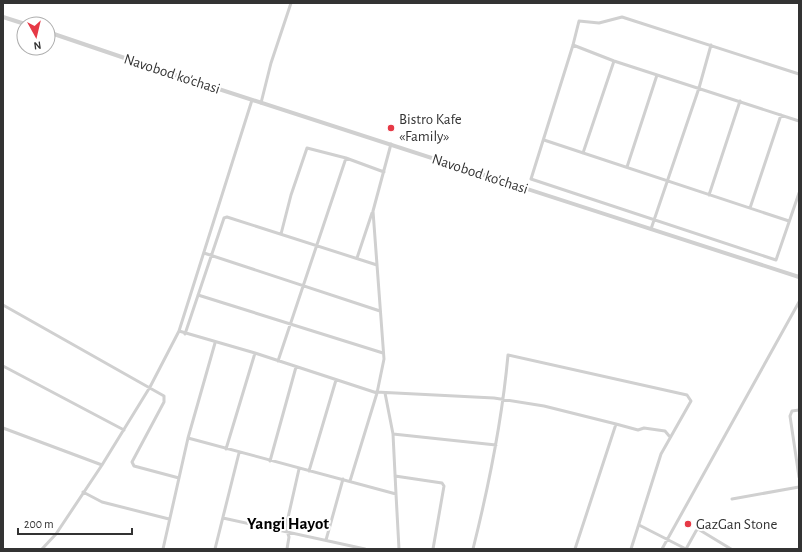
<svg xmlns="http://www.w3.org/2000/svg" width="802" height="552" viewBox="0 0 802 552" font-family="'Alegreya Sans',sans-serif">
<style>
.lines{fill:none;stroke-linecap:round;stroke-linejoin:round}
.minor{stroke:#d0d0d0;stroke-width:3}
.tertiary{stroke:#d0d0d0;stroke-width:4}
.poi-dot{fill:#e63946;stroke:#fff;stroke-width:1.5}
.labels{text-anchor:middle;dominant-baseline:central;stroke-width:4;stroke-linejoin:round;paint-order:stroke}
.street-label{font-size:15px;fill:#333;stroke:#fff}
.poi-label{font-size:15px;fill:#333;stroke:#fff;text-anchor:start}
.quarter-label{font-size:17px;font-weight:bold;fill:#000;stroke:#fff}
</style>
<rect width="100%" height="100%" fill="#fff"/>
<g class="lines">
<path class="minor" d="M573,45L614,61L799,121
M799,74L622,17L599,23L579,21L573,45L531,179L776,260L799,193
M261,103L271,63L291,3
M544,140L789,221
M583,153L614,61
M627,167L657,75
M709,195L740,101
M750,208L781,115
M651,229L699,88L711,45
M281,234L291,195L307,148L346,158L384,172
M204,253L380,311
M357,258L372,213
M198,295L383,353
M3,305L164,396V402L132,462L134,466L179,478
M179,331L255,353L377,393
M185,334L224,218L227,217L377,265
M278,361L346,158
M3,366L124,430
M376,392L494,398L544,406L616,424L575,549
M385,393L393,434L396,494
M799,410L792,411L790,416L799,477
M616,424L638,430L644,428L665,431L670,437
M3,428L102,465
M393,434L496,445
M188,438L396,494L399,549
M226,449L255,353
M270,461L296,367
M309,471L336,380
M395,476L442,483L444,486L433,549
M350,481L377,393L384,359L373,211L391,144
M83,492L102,502L169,519
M732,499L799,487
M223,518L365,549
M639,525L686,549
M285,531L299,469
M326,540L343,479
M42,549L56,534L102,465L150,387L179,331L252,100
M163,549L188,438L215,343
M215,549L239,453
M287,549L289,537L287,531
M473,549C489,485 502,421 508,355L687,395L691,401L661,454L631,549
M662,549L799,302
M686,549L696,531L698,529L731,549"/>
<path class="tertiary" d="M3,17L25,24
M48,32L160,70L799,277"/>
</g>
<g class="poi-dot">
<circle cx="391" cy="128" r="4"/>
<circle cx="688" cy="524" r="4"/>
</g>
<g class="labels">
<g class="street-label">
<text transform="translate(172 74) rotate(18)">Navobod ko'chasi</text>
<text transform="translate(480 174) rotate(18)">Navobod ko'chasi</text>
</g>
<g class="poi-label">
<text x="399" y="119">Bistro Kafe<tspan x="399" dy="17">«Family»</tspan></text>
<text x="696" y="524">GazGan Stone</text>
</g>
<g class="quarter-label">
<text x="288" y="523">Yangi Hayot</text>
</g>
</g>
<rect width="802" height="552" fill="none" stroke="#333333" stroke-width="8"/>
<g transform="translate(36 36) rotate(172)"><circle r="19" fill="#ffffff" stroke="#adadad"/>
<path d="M0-3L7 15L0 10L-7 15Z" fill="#e63946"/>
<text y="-6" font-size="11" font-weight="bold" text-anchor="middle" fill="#333333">N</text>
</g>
<path d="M18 528v6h114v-6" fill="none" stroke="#333333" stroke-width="2"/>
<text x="24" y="528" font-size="12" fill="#333333" stroke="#ffffff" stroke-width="3" paint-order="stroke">200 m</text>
</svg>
